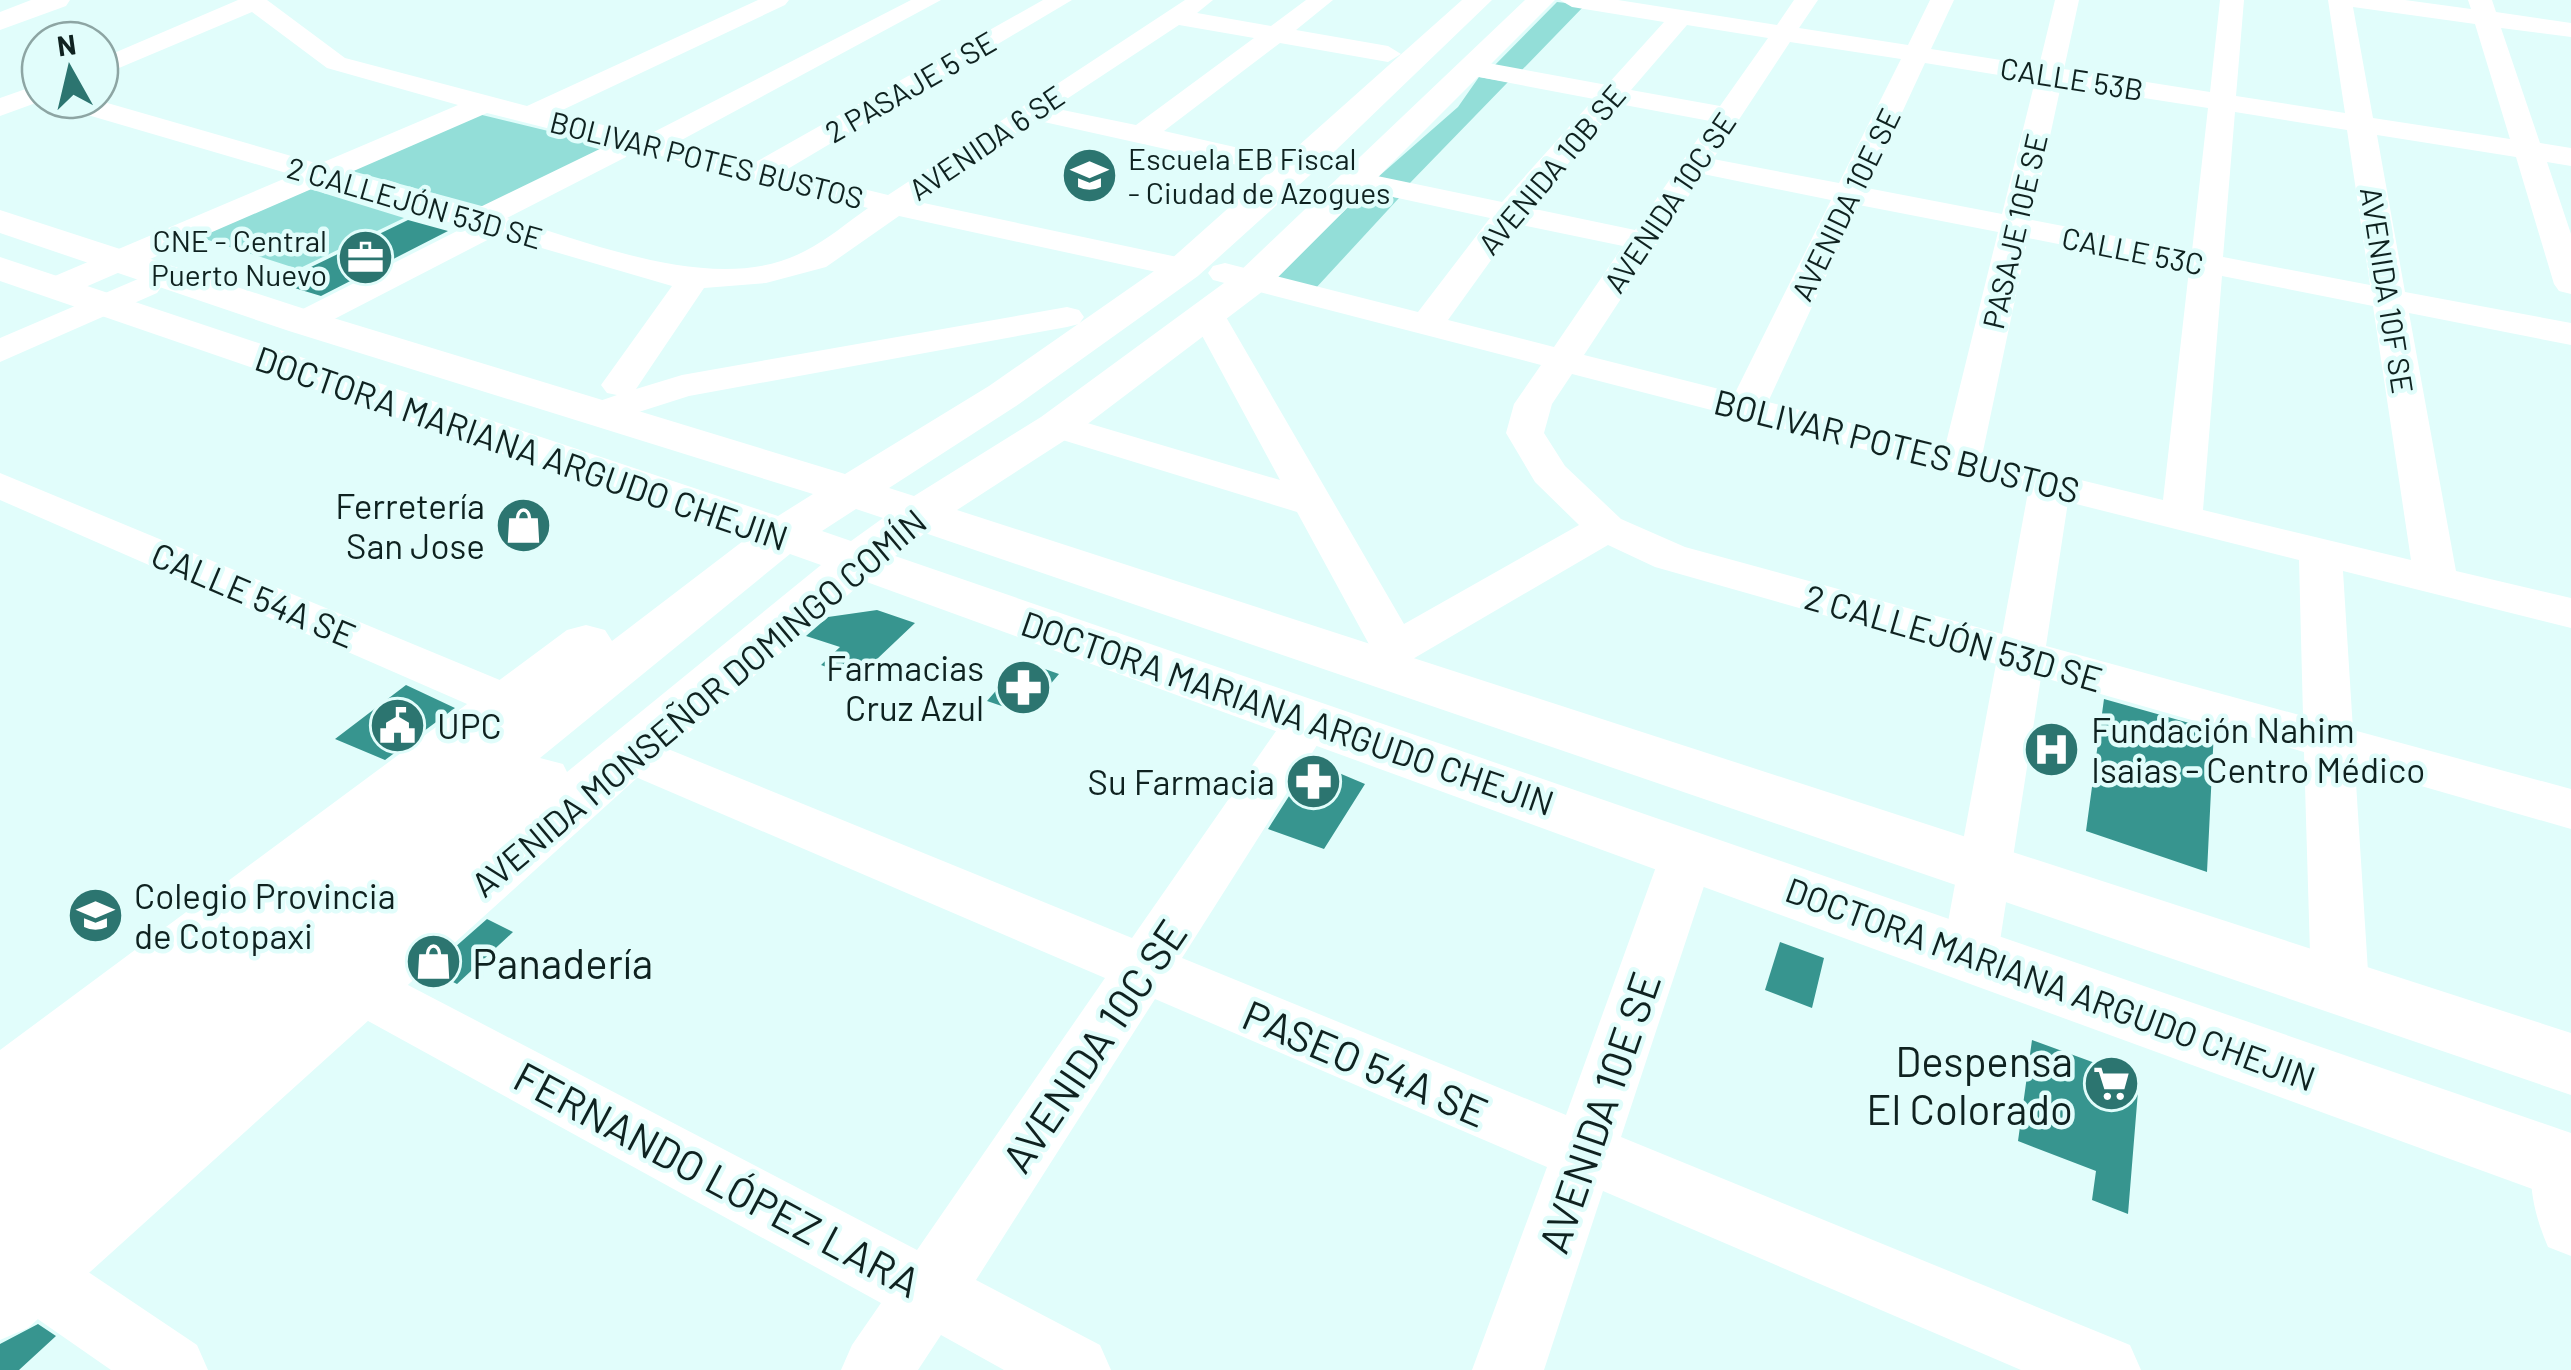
<svg xmlns="http://www.w3.org/2000/svg" width="2571" height="1370" viewBox="0 0 2571 1370" font-family="Barlow,sans-serif">
<style>
.green{fill:#93ded8}
.building{fill:#37958f}
.lines{fill:none;stroke-linecap:round;stroke-linejoin:round}
.minor{fill:#fff;fill-rule:evenodd}
.major{fill:#fff;fill-rule:evenodd}
.labels{text-anchor:middle;dominant-baseline:central;stroke-width:9;stroke-linejoin:round;paint-order:stroke}
.far-street-label{font-size:30px;fill:#0f2220;stroke:#e1fdfb}
.far-poi-label{font-size:30px;fill:#0f2220;stroke:#e1fdfb;text-anchor:start}
.street-label{font-size:35px;fill:#0f2220;stroke:#e1fdfb}
.poi-label{font-size:35px;fill:#0f2220;stroke:#e1fdfb;text-anchor:end}
.near-poi-label{font-size:42px;fill:#0f2220;stroke:#e1fdfb;text-anchor:start}
.near-street-label{font-size:42px;fill:#0f2220;stroke:#e1fdfb}
</style>
<rect width="100%" height="100%" fill="#e1fdfb"/>
<path class="green" d="M1557,2L1585,5L1520,72L1493,67Z
M1479,77L1508,82L1408,185L1378,177L1458,107Z
M478,114L610,146L489,208L352,171Z
M310,189L404,218L298,269L199,237Z
M1363,192L1399,198L1315,289L1275,280Z"/>
<path class="building" d="M408,220L448,231L321,296L278,283Z
M877,610L915,623L857,678L821,665L840,647L806,636L828,617Z
M1022,661L1059,674L1025,714L987,701Z
M406,685L455,708L385,760L335,739Z
M2104,699L2214,730L2207,872L2086,831Z
M1320,765L1365,784L1324,849L1268,829L1307,768Z
M487,919L513,932L457,984L429,970Z
M1780,942L1824,958L1812,1008L1765,990Z
M2032,1040L2139,1079L2128,1214L2092,1200L2096,1171L2018,1141Z
M38,1324L56,1336L19,1370H0V1344Z"/>
<g class="lines">
<path class="minor" d="M238,0H267L345,58L527,106L758,0H789L785,5L556,113L646,136L911,0H941L676,143L756,162L1043,0H1072L786,170L888,195L1185,0H1213L1197,13L1271,26L1306,0H1333L1296,30L1388,46L1401,54L1388,62L1280,43L1164,131L1279,157L1284,163L1279,169L1269,172L1035,120L919,202L1196,261L1201,268L1196,275L1184,278L899,216L826,267L766,283L704,288L636,389L682,375L1067,307L1079,310L1084,317L1079,324L1067,327L689,396L598,425L585,422L579,414L585,406L617,395L607,393L601,385L672,286L497,235L315,329L303,332L291,329L286,322L291,315L465,227L323,184L67,295H43L38,288L43,281L293,175L57,106L53,100H97L319,164L458,105L327,68L252,12L100,76V59ZM1179,25L1254,38L1136,125L1053,108ZM487,113L610,144L476,209L349,173ZM629,148L868,208C848,222 827,240 805,251C720,297 592,243 507,218L626,157Z
M1560,0H1618L1777,25L1794,0H1818L1799,28L1908,45L1930,0H1954L1931,49L2039,66L2055,0H2079L2064,69L2210,92L2220,0H2244L2236,96L2345,113L2328,0H2405L2471,9L2468,0H2492L2496,12L2571,23V37L2501,28L2540,143L2571,148V166L2547,162L2571,234V294L2559,291L2554,284L2516,157L2377,135L2405,292L2571,323V345L2409,313L2456,571L2571,598V628L2343,571L2353,730L2571,789V829L2355,767L2369,987L2361,1004L2340,1012L2319,1004L2311,987L2304,752L2041,677L1998,954L1990,971L1970,978L1950,971L1942,954L1996,664L1655,567L1608,545L1411,660L1399,679L1382,684L1365,679L1359,668L1371,648L1297,512L1043,434L1038,426L1043,418L1057,414L1280,480L1192,317L1197,310L1209,307L1221,310L1226,317L1404,624L1579,525L1535,482L1506,433L1514,404L1541,365L1213,280L1208,273L1213,266L1225,263L1418,312L1490,218L1347,187L1343,181L1347,175L1358,172L1502,202L1594,99L1463,74L1459,68L1463,62L1472,60L1607,85L1664,22L1572,7ZM2353,7L2475,24L2510,139L2373,118ZM1687,25L1768,38L1720,106L1631,90ZM1790,42L1901,59L1839,183L1713,159ZM1925,63L2035,81L2002,214L1867,188ZM2061,85L2208,108L2192,251L2032,220ZM1619,104L1710,121L1635,230L1530,208ZM2235,112L2347,130L2370,285L2223,257ZM1703,174L1831,200L1735,393L1584,355ZM1859,205L1998,232L1945,447L1768,402ZM1517,224L1623,246L1554,347L1448,320ZM2028,238L2189,270L2163,500L1982,456ZM2222,276L2373,306L2411,560L2203,510ZM1572,374L2028,492L2002,634L1685,547L1621,519L1565,466L1544,433L1552,404ZM2068,502L2299,560L2303,716L2046,646Z
M40,84V100H44L0,116V98Z
M145,276L157,279L162,286L157,293L0,362V338Z
M0,473L524,690L531,702L524,714L507,719L490,714L0,500Z
M1309,703L1326,708L1333,720L1182,958L1566,1115L1661,853L1669,838L1688,832L1707,838L1715,853L1621,1137L2130,1345L2141,1370H2021L1603,1191L1544,1370H1472L1547,1167L1155,999L976,1280L1100,1345L1111,1370H1004L941,1335L918,1370H841L852,1345L881,1303L339,1005L331,988L339,971L360,963L381,971L917,1250L1105,978L610,766L603,753L610,740L628,735L646,740L1132,938L1292,708Z
M2561,1135L2571,1139V1256L2548,1247C2534,1214 2524,1176 2538,1144Z
M30,1239L54,1249L197,1345L208,1370H111L6,1297C0,1279 0,1267 6,1249Z"/>
<path class="major" d="M31,0H70L66,6L0,30V12Z
M1462,0H1492L1309,176L1198,276L1019,404L889,488L914,496L1041,417L1239,272L1525,0H1555L1267,288L1073,435L957,510L2571,1033V1095L925,533L895,556L2571,1133V1203L864,581L648,768L28,1328L0,1340V1050L567,630L586,625L605,630L612,641L747,538L0,281V257L778,516L813,494L289,331L0,233V210L317,313L845,474L989,386L1170,260ZM856,509L883,518L851,541L822,531ZM790,554L821,565L567,772L563,764L540,758Z"/>
</g>
<defs>
<symbol id="school-disc" viewBox="-11 -11 22 22"><circle r="9.5" fill="#2c7570" stroke="#e1fdfb"/><path d="M0-5L7-2L0 1L-7-2ZM-4 1L0 2.5L4 1V4Q0 6-4 4Z" fill="#fff"/></symbol>
<symbol id="office-disc" viewBox="-11 -11 22 22"><circle r="9.5" fill="#2c7570" stroke="#e1fdfb"/><path d="M-6-3h4V-5.5h4V-3h4V5H-6ZM-1-4.5V-3h2v-1.5ZM-6 0V1H6V0Z" fill="#fff"/></symbol>
<symbol id="shop-disc" viewBox="-11 -11 22 22"><circle r="9.5" fill="#2c7570" stroke="#e1fdfb"/><path d="M-5-2.5h2.3a2.7 3.5 0 0 1 5.4 0H5L5.5 6h-11ZM-1.5-2.5h3a1.5 2.3 0 0 0-3 0Z" fill="#fff"/></symbol>
<symbol id="pharmacy-disc" viewBox="-11 -11 22 22"><circle r="9.5" fill="#2c7570" stroke="#e1fdfb"/><path d="M-2-6h4v4h4v4h-4v4h-4v-4h-4v-4h4Z" fill="#fff"/></symbol>
<symbol id="civic-disc" viewBox="-11 -11 22 22"><circle r="9.5" fill="#2c7570" stroke="#e1fdfb"/><path d="M-.6-6.5H3V-4.5H.6V-3L4-1V1h2V6H-6V1h2V-1L-.6-3ZM-1.2 2.5V6h2.4V2.5Z" fill="#fff"/></symbol>
<symbol id="hospital-disc" viewBox="-11 -11 22 22"><circle r="9.5" fill="#2c7570" stroke="#e1fdfb"/><path d="M-5-5h3v3.5h4V-5h3V5h-3V1.5h-4V5h-3Z" fill="#fff"/></symbol>
<symbol id="supermarket-disc" viewBox="-11 -11 22 22"><circle r="9.5" fill="#2c7570" stroke="#e1fdfb"/><path d="M-6-5.5h2.5l.6 2H6L4.5 2H-2.5L-4.4-4H-6ZM-1.5 3.2a1.3 1.3 0 1 0 .1 0ZM3 3.2a1.3 1.3 0 1 0 .1 0Z" fill="#fff"/></symbol>
</defs>
<g fill-rule="evenodd">
<use href="#school-disc" x="1058" y="144" width="63" height="63"/>
<use href="#office-disc" x="334" y="226" width="63" height="63"/>
<use href="#shop-disc" x="492" y="494" width="63" height="63"/>
<use href="#pharmacy-disc" x="992" y="656" width="63" height="63"/>
<use href="#civic-disc" x="366" y="694" width="63" height="63"/>
<use href="#hospital-disc" x="2020" y="718" width="63" height="63"/>
<use href="#pharmacy-disc" x="1282" y="750" width="63" height="63"/>
<use href="#school-disc" x="64" y="884" width="63" height="63"/>
<use href="#shop-disc" x="402" y="930" width="63" height="63"/>
<use href="#supermarket-disc" x="2080" y="1052" width="63" height="63"/>
</g>
<g class="labels">
<g class="far-street-label">
<text transform="translate(2072 78) rotate(9)">CALLE 53B</text>
<text transform="translate(910 86) rotate(-30)">2 PASAJE 5 SE</text>
<text transform="translate(986 142) rotate(-34)">AVENIDA 6 SE</text>
<text transform="translate(707 159) rotate(14)">BOLIVAR POTES BUSTOS</text>
<text transform="translate(1551 169) rotate(-50)">AVENIDA 10B SE</text>
<text transform="translate(415 202) rotate(16)">2 CALLEJÓN 53D SE</text>
<text transform="translate(1669 202) rotate(-56)">AVENIDA 10C SE</text>
<text transform="translate(1845 204) rotate(-64)">AVENIDA 10E SE</text>
<text transform="translate(2014 231) rotate(-77)">PASAJE 10E SE</text>
<text transform="translate(2133 250) rotate(11)">CALLE 53C</text>
<text transform="translate(2388 290) rotate(81)">AVENIDA 10F SE</text>
</g>
<g class="far-poi-label">
<text x="1128" y="158">Escuela EB Fiscal<tspan x="1128" dy="34">- Ciudad de Azogues</tspan></text>
<text x="327" y="240" text-anchor="end">CNE - Central<tspan x="327" dy="34">Puerto Nuevo</tspan></text>
</g>
<g class="street-label">
<text transform="translate(1897 445) rotate(14)">BOLIVAR POTES BUSTOS</text>
<text transform="translate(522 447) rotate(19)">DOCTORA MARIANA ARGUDO CHEJIN</text>
<text transform="translate(254 594) rotate(23)">CALLE 54A SE</text>
<text transform="translate(1954 637) rotate(16)">2 CALLEJÓN 53D SE</text>
<text transform="translate(698 702) rotate(-40)">AVENIDA MONSEÑOR DOMINGO COMÍN</text>
<text transform="translate(1288 712) rotate(19)">DOCTORA MARIANA ARGUDO CHEJIN</text>
<text transform="translate(2051 983) rotate(20)">DOCTORA MARIANA ARGUDO CHEJIN</text>
</g>
<g class="poi-label">
<text x="485" y="505">Ferretería<tspan x="485" dy="40">San Jose</tspan></text>
<text x="984" y="667">Farmacias<tspan x="984" dy="40">Cruz Azul</tspan></text>
<text x="437" y="725" text-anchor="start">UPC</text>
<text x="2091" y="729" text-anchor="start">Fundación Nahim<tspan x="2091" dy="40">Isaias - Centro Médico</tspan></text>
<text x="1275" y="781">Su Farmacia</text>
<text x="134" y="895" text-anchor="start">Colegio Provincia<tspan x="134" dy="40">de Cotopaxi</tspan></text>
</g>
<g class="near-poi-label">
<text x="472" y="962">Panadería</text>
<text x="2073" y="1060" text-anchor="end">Despensa<tspan x="2073" dy="48">El Colorado</tspan></text>
</g>
<g class="near-street-label">
<text transform="translate(1093 1045) rotate(-56)">AVENIDA 10C SE</text>
<text transform="translate(1366 1062) rotate(23)">PASEO 54A SE</text>
<text transform="translate(1598 1112) rotate(-71)">AVENIDA 10E SE</text>
<text transform="translate(718 1178) rotate(28)">FERNANDO LÓPEZ LARA</text>
</g>
</g>
<g transform="translate(70 70) rotate(352)"><circle r="48" fill="#e1fdfb" stroke="#8da5a3" stroke-width="2.5"/>
<path d="M0-8L18 38L0 25L-18 38Z" fill="#2c7570"/>
<text y="-15" font-size="28" font-weight="bold" text-anchor="middle" fill="#0f2220">N</text>
</g>
</svg>
